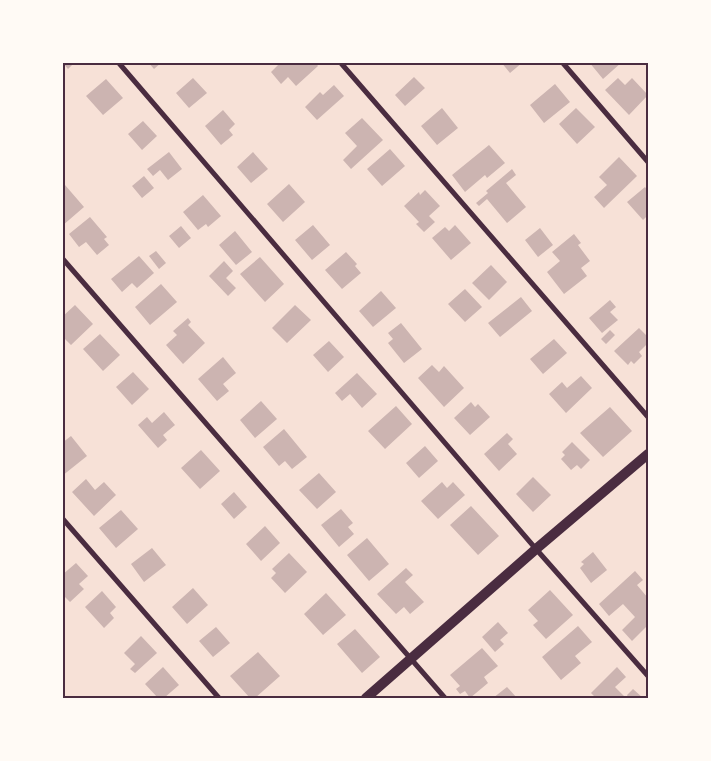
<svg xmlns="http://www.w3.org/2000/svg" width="711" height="761" viewBox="0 0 711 761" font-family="Mulish,sans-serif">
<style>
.building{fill:#ccb4b1}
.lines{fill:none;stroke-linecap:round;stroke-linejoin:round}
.minor{stroke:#4a2c40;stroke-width:5}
.secondary{stroke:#4a2c40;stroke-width:10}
.neatline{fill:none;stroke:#4a2c40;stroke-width:2}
</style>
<rect width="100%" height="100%" fill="#f7e1d7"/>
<path class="building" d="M62,62H75L68,69Z
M148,62H162L154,69Z
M281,62H315L318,66L296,86L288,77L281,84L271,72Z
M501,62H523L510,73Z
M589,62H622L603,79Z
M414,77L425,88L405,106L395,95Z
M193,78L207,93L189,108L176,93Z
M618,78L625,85L632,78L648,95L629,115L605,90Z
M106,79L123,98L103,115L86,96Z
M555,84L570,102L544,123L530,105Z
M334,85L344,96L317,120L305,107L320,92L323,95Z
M442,108L458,128L437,145L421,126Z
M576,108L595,127L577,144L559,124Z
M223,110L235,124L229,130L233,135L221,145L205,126Z
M362,118L383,140L351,169L343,160L357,146L345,133Z
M143,121L157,136L142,150L128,134Z
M489,145L505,163L487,178L485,175L465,192L452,175Z
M390,149L405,166L382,186L367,169Z
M169,152L182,169L168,180L160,170L153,176L147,169Z
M253,152L268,169L251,183L237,167Z
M619,157L637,176L604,208L594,197L607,185L599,177Z
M512,169L516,175L506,183L526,207L507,223L487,199L479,206L476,203L488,193L486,191Z
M144,176L154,188L142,198L132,186Z
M289,184L305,202L283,222L267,204Z
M65,185L84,207L62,226V187Z
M645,187L648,191V215L643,220L627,202Z
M425,190L440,206L429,216L435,222L424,232L416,224L419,222L404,206L419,192L420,195Z
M203,195L221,216L208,227L206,224L198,230L183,212Z
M90,217L107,237L104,239L109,245L97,255L86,242L79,247L69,234Z
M313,225L330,245L312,260L295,240Z
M455,225L471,243L451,260L432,238L445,227L449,231Z
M181,226L191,238L179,248L169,236Z
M540,228L553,245L538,257L525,240Z
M235,231L252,252L236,265L219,245Z
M574,234L581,243L578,245L590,261L581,268L587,276L564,294L547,272L560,261L552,252Z
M156,251L166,263L159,269L149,256Z
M346,252L357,264L355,266L361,273L342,289L325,270Z
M139,256L154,273L137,288L132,283L122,292L111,279Z
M260,257L284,284L265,302L240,274Z
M224,261L233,271L226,278L236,288L228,296L209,276Z
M491,265L507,282L489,300L472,283Z
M161,284L177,302L150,325L135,307Z
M465,289L482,307L465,322L448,304Z
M381,291L396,308L373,327L359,311Z
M521,297L532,311L500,337L488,323Z
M610,300L616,307L610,312L618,320L602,333L589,318Z
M75,305L93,324L71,345L62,336V317Z
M295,305L311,320L287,343L272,328Z
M188,318L191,322L188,325L205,343L183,364L166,345L177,335L173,331Z
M401,323L422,349L404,363L388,343L393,339L388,333Z
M639,328L648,337V343L639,352L642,356L634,364L631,361L628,365L614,351Z
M610,330L615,335L606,344L601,339Z
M100,334L120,355L103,371L83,349Z
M554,339L567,353L543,374L530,359Z
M329,341L344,357L328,372L313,355Z
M223,357L236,373L223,384L229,391L217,401L198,379Z
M432,365L439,372L444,366L464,388L444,407L418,378Z
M133,372L149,389L132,405L116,387Z
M357,373L377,394L362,408L350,394L342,401L335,393Z
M581,376L592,388L566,413L549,394L562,382L567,388Z
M261,401L277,419L255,438L240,420Z
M471,402L475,407L478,404L490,417L470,435L454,418Z
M396,406L412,424L385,449L368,431Z
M610,407L632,431L603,457L580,433Z
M164,412L175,425L163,435L167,440L158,448L138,425L147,417L152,423Z
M284,429L307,457L292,469L285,461L279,466L263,447Z
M507,433L513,439L508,444L517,454L499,471L484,454Z
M71,436L87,456L62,476V443Z
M572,442L590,460L581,469L577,465L571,470L561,459L565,455L562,452Z
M425,446L438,461L419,478L406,463Z
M201,450L220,471L200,489L181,468Z
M319,473L336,492L317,509L299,490Z
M533,477L551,495L533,512L516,494Z
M86,479L95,490L104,482L116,495L94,516L72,492Z
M442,482L447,488L453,482L465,495L438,519L421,501Z
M234,492L247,507L234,519L221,504Z
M471,506L499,536L478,555L450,525Z
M341,509L353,523L348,527L354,534L339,547L321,525Z
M121,510L138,529L116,548L99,528Z
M265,526L280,543L261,561L246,544Z
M367,538L389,564L369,581L347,555Z
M152,548L166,565L144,582L131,564Z
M593,552L607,570L591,583L580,568L584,564L581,562Z
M289,553L307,572L285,593L271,578L276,573L272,569Z
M76,563L88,576L79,584L84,589L70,602L62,594V575Z
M406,568L413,575L405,582L424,602L410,614L404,607L396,614L377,594Z
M635,571L643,580L637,585L648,598V625L632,641L622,630L635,617L623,604L609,616L599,604Z
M193,588L208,605L187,624L172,607Z
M550,590L573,615L546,639L533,625L538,621L528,610Z
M102,591L116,607L110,613L114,618L104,628L85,607Z
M326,593L346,615L323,635L304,614Z
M498,622L508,633L500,640L504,644L495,652L482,637Z
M578,626L592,642L575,656L581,663L561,680L542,657Z
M216,627L230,643L213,657L199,641Z
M355,629L380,657L362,673L337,644Z
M141,636L157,653L135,673L130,669L135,664L124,653Z
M482,648L498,666L484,677L488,683L470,698L465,691L460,694L456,689L460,686L450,675Z
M258,652L280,676L255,698H250L230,676Z
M163,667L179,685L164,698H158L145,684Z
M617,667L626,677L615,687L626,698H596L591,693Z
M507,687L517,698H493Z
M633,689L643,698H627L628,697L627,695Z"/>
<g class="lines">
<path class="minor" d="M118,62L536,549L648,676
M340,62L648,417
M562,62L648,162
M62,258L445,698
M62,518L219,698"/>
<path class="secondary" d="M366,698L536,549L648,454"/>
</g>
<rect width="711" height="761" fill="none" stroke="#fffaf5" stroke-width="128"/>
<rect x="64" y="64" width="583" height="633" class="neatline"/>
</svg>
